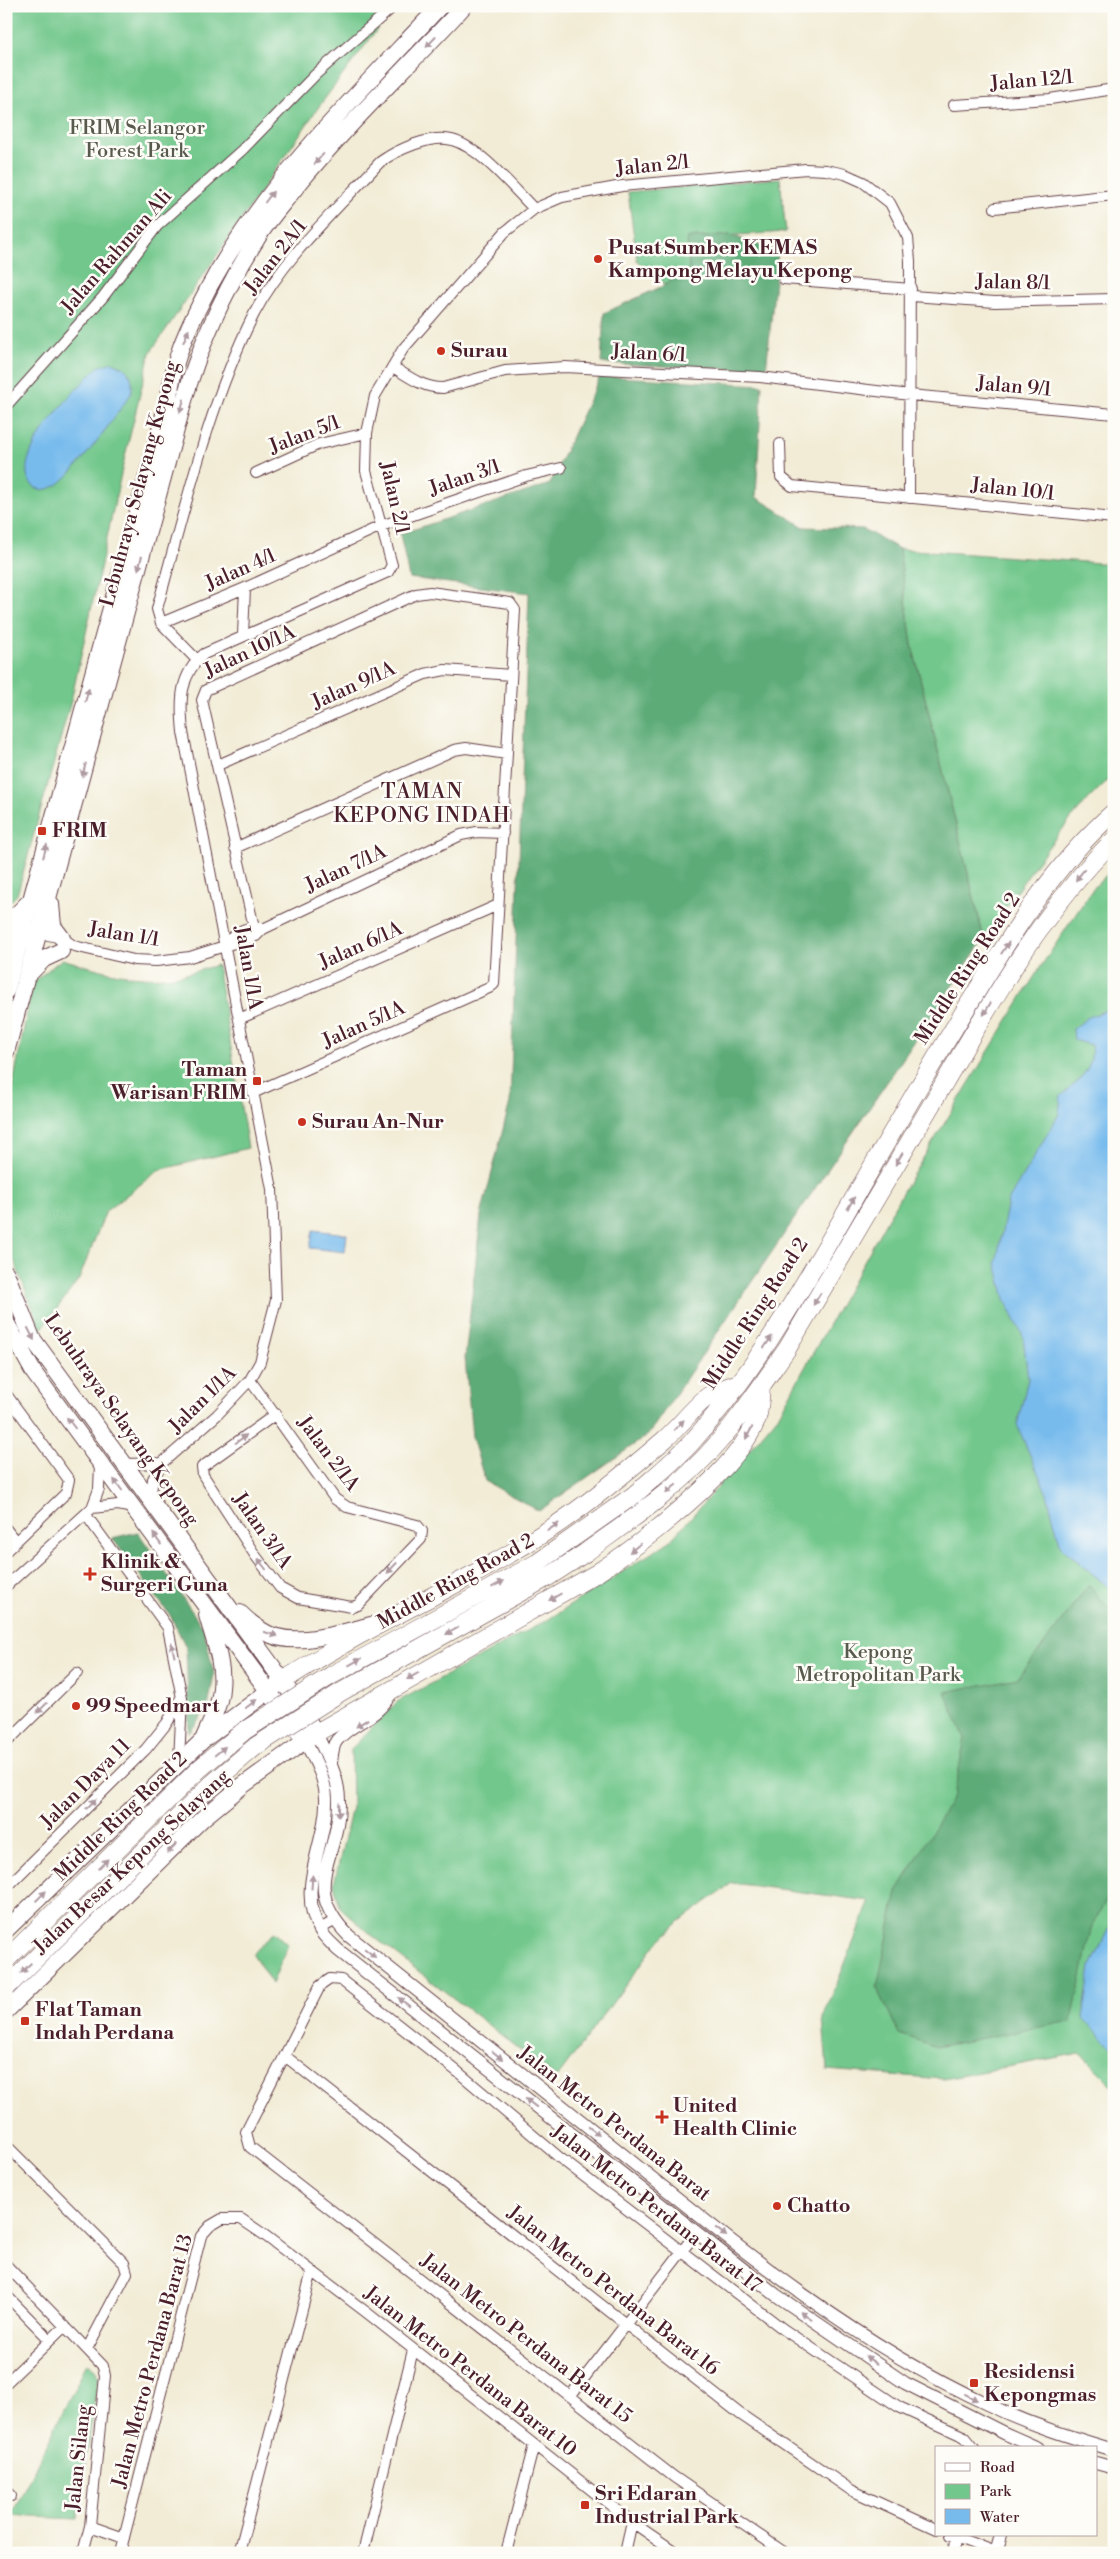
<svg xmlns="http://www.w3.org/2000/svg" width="1120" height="2559" viewBox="0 0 1120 2559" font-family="'Libre Bodoni',serif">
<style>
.green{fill:#72c78c;stroke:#5e735c}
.forest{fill:#5dac78;stroke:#546652}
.water{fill:#77bbed;stroke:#606d8c}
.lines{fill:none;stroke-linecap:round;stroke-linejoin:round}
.minor-casing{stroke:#633e45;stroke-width:12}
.tertiary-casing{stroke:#633e45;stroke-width:14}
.primary-casing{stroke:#633e45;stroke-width:18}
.trunk-casing{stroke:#633e45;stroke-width:19}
.minor{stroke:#fff;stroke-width:10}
.tertiary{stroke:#fff;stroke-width:12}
.primary{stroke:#fff;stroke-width:16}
.trunk{stroke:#fff;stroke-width:18}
.trunk-bridge-casing{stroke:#633e45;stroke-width:19;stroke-linecap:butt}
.trunk-bridge{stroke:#fff;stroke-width:18}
.oneway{fill:#ae9aa0}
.poi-dot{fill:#c8321e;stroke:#fdfcf7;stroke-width:2}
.labels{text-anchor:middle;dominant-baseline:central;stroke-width:5;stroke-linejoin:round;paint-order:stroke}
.street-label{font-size:20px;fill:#4a1f2b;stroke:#fdfcf7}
.park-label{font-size:20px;fill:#585a4d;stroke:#fdfcf7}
.poi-label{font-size:20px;font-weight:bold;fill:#4a1f2b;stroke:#fdfcf7;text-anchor:start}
.neighbourhood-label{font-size:21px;letter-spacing:1px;fill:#4a1f2b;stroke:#fdfcf7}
</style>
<rect width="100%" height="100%" fill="#fdfcf7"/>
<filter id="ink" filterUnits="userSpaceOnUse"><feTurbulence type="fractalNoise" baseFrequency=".02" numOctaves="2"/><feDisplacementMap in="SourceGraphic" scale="10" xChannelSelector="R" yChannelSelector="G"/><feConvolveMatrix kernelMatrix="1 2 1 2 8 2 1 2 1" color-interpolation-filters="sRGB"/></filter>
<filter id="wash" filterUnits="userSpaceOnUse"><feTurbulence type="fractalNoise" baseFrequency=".0096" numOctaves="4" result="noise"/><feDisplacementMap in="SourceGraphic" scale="20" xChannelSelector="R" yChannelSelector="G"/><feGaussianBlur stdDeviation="1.12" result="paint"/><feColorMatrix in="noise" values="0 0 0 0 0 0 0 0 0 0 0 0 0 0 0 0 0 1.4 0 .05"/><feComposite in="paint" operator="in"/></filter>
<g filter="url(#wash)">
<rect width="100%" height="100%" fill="#f2ecd6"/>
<path class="green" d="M6,6H395L320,105L150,353L125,456L71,701L17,895L6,906Z
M780,178L786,232L687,238L689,269L665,285L637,261L628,192Z
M899,549L1114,564V775C1061,821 1024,882 984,939L912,645Z
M1114,868V2087L1080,2053L944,2079L827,2070L823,2018L870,1901L732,1883L680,1921L656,1944L557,2078L365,1930L340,1907L334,1884L352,1807L351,1749L397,1702L549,1619L670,1541L709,1497L778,1416L903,1191L1039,969L1094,887Z
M62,959C100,970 141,983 180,975C193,973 205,968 217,965L248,1148L159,1170L106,1211L79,1279L41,1330L11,1253L6,1224V1120L33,982Z
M274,1932L288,1945L272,1984L253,1954Z
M87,2363L95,2369L98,2377L78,2519L11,2516Z"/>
<path class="forest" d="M730,235L778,251L766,371L601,363L604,313L665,285L689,269L687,238Z
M600,376L762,385L756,497L804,527L863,529L899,549L912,645L984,939L648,1435L539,1511L485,1481L472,1437L465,1358L481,1215L510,1102L529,593L409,578L400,534L550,484Z
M138,1532L204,1629L214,1674L208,1708L189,1733L186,1647L170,1615L112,1538Z
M1089,1585L1114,1615V1885L1091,1929L1072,2021L936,2047L899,2034L877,1987L897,1892L954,1795L965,1738L945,1692L1018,1678Z"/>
<path class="water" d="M112,362C128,368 135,376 131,394C115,416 77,472 57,485C50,489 43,491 36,488C0,464 79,386 98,367Z
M1114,1007V1592L1061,1547L1047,1494L1017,1425L1028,1379L1023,1336L1005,1299L996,1263L1008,1201L1059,1114L1061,1096C1078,1081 1095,1069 1091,1045L1074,1040L1073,1029L1087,1018Z
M313,1230L347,1234L345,1252L310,1248Z
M1114,1920V2049L1083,2018L1091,1966Z"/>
</g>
<g filter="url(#ink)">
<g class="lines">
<defs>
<path id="minor" d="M954,105L1050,99L1114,89
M995,208L1114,195
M784,279L911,289
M912,296L995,302L1114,299
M393,367C409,377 423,388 443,388L505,371L565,367L760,377L910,395L1114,414
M6,406L103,297L157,226L242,150L316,74L394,6
M780,444L781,477L792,486L1114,518
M256,473L319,444L367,433
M161,623L245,588L381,526L526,476L561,468
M243,635L245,588
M197,660L161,623L157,609C184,512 209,403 254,314C283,258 338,208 380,162C397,150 431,134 452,140C481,148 513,188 534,209
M218,765L425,674L445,670L511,675
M235,848L454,750L466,748L507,754
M39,933L62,938L74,946L134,960L156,961L190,957L256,936L263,929L461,835L477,832L503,833
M226,945C233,934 246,925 260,928
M239,1019L498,905
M253,1093L489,988L494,984L515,610L510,603L430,592L416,594L206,690L202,700L256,936
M250,1380L335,1499L347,1507L417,1525L422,1531L421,1539L358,1605L352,1607L298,1598L280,1588L255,1555L203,1475L202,1467L276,1414
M6,1394L69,1480L66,1493L6,1551
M124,1464L162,1463
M150,1499L153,1479L162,1463L217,1415L250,1380L260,1362L276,1300L272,1189L183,732C180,702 179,675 204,654L379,576L388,572L392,565L366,471L367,433L375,396L403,349L505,232L534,209L562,197L622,186L806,169L826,170L845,174L863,182L890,203L908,238L910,261L909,498
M92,1508L118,1505L133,1508
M86,1515L168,1628L182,1698L179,1761
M6,1529L16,1542
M6,1586L92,1508L99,1489L100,1464
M6,1743L77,1673
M6,1888L146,1749L167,1723L181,1698
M320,1929L334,1921
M285,2056L740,2414L851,2490L936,2529
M6,2145L124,2263L127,2273L87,2349
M6,2265L103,2366L105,2376L90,2526L83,2553
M6,2295L50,2340
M6,2383L65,2326
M571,2395L696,2233
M6,2491L11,2496
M90,2526L124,2538
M950,2535L996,2552
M120,2553L201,2236L210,2226L222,2219H241L263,2234L366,2312L632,2522L677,2553
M239,2553L312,2271
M363,2553L413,2350
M506,2553L534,2445
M625,2553L632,2522
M785,2553L674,2477L250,2147L246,2132L320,1986L330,1979L341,1980L458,2072L560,2158L783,2329L899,2407L965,2437L974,2448
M952,2553L957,2535"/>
<path id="tertiary" d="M6,925L31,931
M6,937L28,943
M316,1733C326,1755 339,1776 339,1801C340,1859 298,1885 349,1936C433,2003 517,2070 601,2137C722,2234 845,2338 987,2404C1028,2424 1070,2437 1114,2450
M305,1741C314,1759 325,1777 326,1798C328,1841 295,1888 320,1930C324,1937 332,1944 338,1950L776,2295L905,2383L1004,2433L1038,2448
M331,1763C332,1755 332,1746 337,1740C356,1719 376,1721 393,1690
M1096,2463L1114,2468
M996,2553L1001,2535"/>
<path id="primary" d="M51,904L53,926L62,938
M6,918L16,915L30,901
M29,974L44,959L61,951
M6,991L168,400C171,386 173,370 178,356C185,332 198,309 209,287C268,179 357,95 440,6
M6,1052L183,404C199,347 223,293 255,242C266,222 282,205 296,187C348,123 408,67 464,6
M6,1273L32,1338L283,1681L316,1733L242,1786L203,1818L6,2011
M6,1322L34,1373L305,1741
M240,1613C246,1619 253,1625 261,1630C290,1650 340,1633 371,1625
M203,1740C210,1723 220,1706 221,1688C224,1663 213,1638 207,1615
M6,1930L203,1740L277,1685"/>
<path id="trunk" d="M634,1495C653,1478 673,1462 690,1444C753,1375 799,1293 845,1214C885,1144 925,1075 967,1007C1009,938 1053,865 1114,812
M585,1553C626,1523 668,1495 704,1458C735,1426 761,1386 787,1349C839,1261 891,1173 943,1085C993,999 1042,911 1114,840
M283,1681C369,1624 466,1584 553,1527C592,1501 628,1471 664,1440C679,1427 691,1410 707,1397C715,1391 728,1387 738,1383
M316,1733L597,1573C641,1544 741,1468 757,1418C760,1409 760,1397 761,1387"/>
</defs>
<use href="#minor" class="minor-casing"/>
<use href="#tertiary" class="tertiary-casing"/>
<use href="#primary" class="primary-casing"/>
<use href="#trunk" class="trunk-casing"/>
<use href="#minor" class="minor"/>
<use href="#tertiary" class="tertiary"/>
<use href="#primary" class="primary"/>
<use href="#trunk" class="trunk"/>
<defs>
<path id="trunk-bridge" d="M6,1960L199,1769L244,1731L332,1675L537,1563L634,1495
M6,1988L213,1783L256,1746L341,1692L548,1577L585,1553"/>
</defs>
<use href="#trunk-bridge" class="trunk-bridge-casing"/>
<use href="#trunk-bridge" class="trunk-bridge"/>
</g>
<defs><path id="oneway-solid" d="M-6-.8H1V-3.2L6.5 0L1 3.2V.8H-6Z" transform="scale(1.25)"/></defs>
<g class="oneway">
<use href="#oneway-solid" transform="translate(431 42) rotate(133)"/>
<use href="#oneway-solid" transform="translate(319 159) rotate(131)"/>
<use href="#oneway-solid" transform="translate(269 197) rotate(-53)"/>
<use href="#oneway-solid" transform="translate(186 336) rotate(-67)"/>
<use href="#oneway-solid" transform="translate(182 406) rotate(106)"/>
<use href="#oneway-solid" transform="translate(140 563) rotate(105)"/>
<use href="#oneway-solid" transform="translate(87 695) rotate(-75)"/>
<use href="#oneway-solid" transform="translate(84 770) rotate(105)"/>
<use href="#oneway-solid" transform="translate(45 851) rotate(-75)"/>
<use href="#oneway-solid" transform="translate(1080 875) rotate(128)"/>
<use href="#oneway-solid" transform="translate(1005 948) rotate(-57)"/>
<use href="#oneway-solid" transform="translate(987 1009) rotate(121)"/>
<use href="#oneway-solid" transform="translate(899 1159) rotate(121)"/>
<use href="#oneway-solid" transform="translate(851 1203) rotate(-60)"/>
<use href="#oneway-solid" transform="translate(817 1299) rotate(121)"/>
<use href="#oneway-solid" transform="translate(31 1334) rotate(63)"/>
<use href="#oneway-solid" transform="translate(768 1342) rotate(-56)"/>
<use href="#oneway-solid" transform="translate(71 1423) rotate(-127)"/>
<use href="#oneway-solid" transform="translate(679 1425) rotate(-45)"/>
<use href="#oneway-solid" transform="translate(749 1433) rotate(119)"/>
<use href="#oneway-solid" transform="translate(241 1439) rotate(-37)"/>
<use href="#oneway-solid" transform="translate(118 1485) rotate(-127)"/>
<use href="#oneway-solid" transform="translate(671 1489) rotate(140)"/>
<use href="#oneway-solid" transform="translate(553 1527) rotate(-33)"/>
<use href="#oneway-solid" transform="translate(157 1539) rotate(-125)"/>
<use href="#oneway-solid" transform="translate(635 1548) rotate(141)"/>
<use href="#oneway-solid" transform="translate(262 1564) rotate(-127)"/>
<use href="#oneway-solid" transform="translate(392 1568) rotate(133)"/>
<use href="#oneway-solid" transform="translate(498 1584) rotate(-28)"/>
<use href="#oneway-solid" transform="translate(555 1597) rotate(150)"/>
<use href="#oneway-solid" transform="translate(452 1631) rotate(151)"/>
<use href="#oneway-solid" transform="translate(271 1634) rotate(17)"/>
<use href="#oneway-solid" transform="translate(173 1650) rotate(-102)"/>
<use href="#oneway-solid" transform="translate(355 1662) rotate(-28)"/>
<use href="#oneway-solid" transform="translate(413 1676) rotate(150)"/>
<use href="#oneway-solid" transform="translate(251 1704) rotate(-37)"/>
<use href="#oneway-solid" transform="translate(42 1708) rotate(135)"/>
<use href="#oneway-solid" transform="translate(362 1723) rotate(147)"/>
<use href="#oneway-solid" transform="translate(220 1751) rotate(-40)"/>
<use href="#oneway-solid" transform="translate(91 1804) rotate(-45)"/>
<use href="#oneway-solid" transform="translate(339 1810) rotate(92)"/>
<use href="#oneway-solid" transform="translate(172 1848) rotate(136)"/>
<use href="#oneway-solid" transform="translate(103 1864) rotate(-45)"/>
<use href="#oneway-solid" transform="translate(312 1882) rotate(-86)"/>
<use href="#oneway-solid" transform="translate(41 1896) rotate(-44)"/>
<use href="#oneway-solid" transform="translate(370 1953) rotate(39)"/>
<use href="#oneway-solid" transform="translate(26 1968) rotate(135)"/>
<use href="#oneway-solid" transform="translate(404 2002) rotate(-142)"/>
<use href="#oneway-solid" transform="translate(497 2055) rotate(39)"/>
<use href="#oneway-solid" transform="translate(531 2103) rotate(-142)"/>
<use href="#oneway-solid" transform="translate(594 2131) rotate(38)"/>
<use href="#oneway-solid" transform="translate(721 2232) rotate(38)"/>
<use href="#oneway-solid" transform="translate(806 2316) rotate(-145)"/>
<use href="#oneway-solid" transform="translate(871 2360) rotate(-146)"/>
<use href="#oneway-solid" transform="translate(971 2397) rotate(27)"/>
</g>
</g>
<g class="poi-dot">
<circle cx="598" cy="259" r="5"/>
<circle cx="441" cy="351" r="5"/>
<rect x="37" y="826" width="10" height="10" rx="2.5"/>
<rect x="252" y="1076" width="10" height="10" rx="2.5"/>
<circle cx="302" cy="1122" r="5"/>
<path d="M87.5 1566.5h5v5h5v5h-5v5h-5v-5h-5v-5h5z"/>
<circle cx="76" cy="1706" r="5"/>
<rect x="20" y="2016" width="10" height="10" rx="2.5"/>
<path d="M659.5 2109.5h5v5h5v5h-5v5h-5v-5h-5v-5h5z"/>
<circle cx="777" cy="2206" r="5"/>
<rect x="969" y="2378" width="10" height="10" rx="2.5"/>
<rect x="580" y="2500" width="10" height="10" rx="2.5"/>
</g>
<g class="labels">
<g class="street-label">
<text transform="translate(1032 81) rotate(-5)">Jalan 12/1</text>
<text transform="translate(653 166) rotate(-6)">Jalan 2/1</text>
<text transform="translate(117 252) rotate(-49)">Jalan Rahman Ali</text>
<text transform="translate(276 257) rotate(-52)">Jalan 2A/1</text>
<text transform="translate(1013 283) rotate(1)">Jalan 8/1</text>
<text transform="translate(649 354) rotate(3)">Jalan 6/1</text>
<text transform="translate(1014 387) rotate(5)">Jalan 9/1</text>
<text transform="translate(305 435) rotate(-21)">Jalan 5/1</text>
<text transform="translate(465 478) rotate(-19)">Jalan 3/1</text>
<text transform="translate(140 484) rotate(-75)">Lebuhraya Selayang Kepong</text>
<text transform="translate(1013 490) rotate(6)">Jalan 10/1</text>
<text transform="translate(394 498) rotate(77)">Jalan 2/1</text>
<text transform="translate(241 570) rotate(-24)">Jalan 4/1</text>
<text transform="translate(250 652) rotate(-25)">Jalan 10/1A</text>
<text transform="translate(354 686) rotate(-24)">Jalan 9/1A</text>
<text transform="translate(346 869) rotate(-25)">Jalan 7/1A</text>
<text transform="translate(124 935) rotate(9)">Jalan 1/1</text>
<text transform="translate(361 946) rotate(-24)">Jalan 6/1A</text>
<text transform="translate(248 968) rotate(80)">Jalan 1/1A</text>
<text transform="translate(968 969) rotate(-57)">Middle Ring Road 2</text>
<text transform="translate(364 1025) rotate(-24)">Jalan 5/1A</text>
<text transform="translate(756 1314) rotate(-57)">Middle Ring Road 2</text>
<text transform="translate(203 1400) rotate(-45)">Jalan 1/1A</text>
<text transform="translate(121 1420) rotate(55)">Lebuhraya Selayang Kepong</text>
<text transform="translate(328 1454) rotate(53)">Jalan 2/1A</text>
<text transform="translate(262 1531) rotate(55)">Jalan 3/1A</text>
<text transform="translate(456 1582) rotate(-29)">Middle Ring Road 2</text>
<text transform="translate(86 1784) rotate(-45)">Jalan Daya 11</text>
<text transform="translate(121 1817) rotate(-44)">Middle Ring Road 2</text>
<text transform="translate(132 1862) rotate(-43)">Jalan Besar Kepong Selayang</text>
<text transform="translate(614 2124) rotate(38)">Jalan Metro Perdana Barat</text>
<text transform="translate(656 2209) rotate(38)">Jalan Metro Perdana Barat 17</text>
<text transform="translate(613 2291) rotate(38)">Jalan Metro Perdana Barat 16</text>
<text transform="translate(526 2339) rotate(38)">Jalan Metro Perdana Barat 15</text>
<text transform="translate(153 2361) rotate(-75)">Jalan Metro Perdana Barat 13</text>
<text transform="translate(470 2372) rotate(38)">Jalan Metro Perdana Barat 10</text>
<text transform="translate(79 2458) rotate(-84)">Jalan Silang</text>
</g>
<g class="park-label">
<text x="137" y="128">FRIM Selangor<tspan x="137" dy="23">Forest Park</tspan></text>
<text x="878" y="1652">Kepong<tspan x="878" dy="23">Metropolitan Park</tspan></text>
</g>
<g class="poi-label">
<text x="608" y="248">Pusat Sumber KEMAS<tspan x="608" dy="23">Kampong Melayu Kepong</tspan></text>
<text x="451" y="351">Surau</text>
<text x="52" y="831">FRIM</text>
<text x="247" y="1070" text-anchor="end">Taman<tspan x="247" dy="23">Warisan FRIM</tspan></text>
<text x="312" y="1122">Surau An-Nur</text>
<text x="101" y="1562">Klinik &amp;<tspan x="101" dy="23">Surgeri Guna</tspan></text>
<text x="86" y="1706">99 Speedmart</text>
<text x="35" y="2010">Flat Taman<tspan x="35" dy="23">Indah Perdana</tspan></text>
<text x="673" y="2106">United<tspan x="673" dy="23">Health Clinic</tspan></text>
<text x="787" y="2206">Chatto</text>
<text x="984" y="2372">Residensi<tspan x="984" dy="23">Kepongmas</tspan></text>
<text x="595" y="2494">Sri Edaran<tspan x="595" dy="23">Industrial Park</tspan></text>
</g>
<g class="neighbourhood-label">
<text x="422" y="792">TAMAN<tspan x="422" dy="24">KEPONG INDAH</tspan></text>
</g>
</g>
<rect width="1120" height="2559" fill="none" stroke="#fdfcf7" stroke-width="25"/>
<rect x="935" y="2446" width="162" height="90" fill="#fdfcf7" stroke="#b5a4a5"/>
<rect x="945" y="2463" width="25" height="8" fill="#ffffff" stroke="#b5a4a5"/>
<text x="980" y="2472" font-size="15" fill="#4a1f2b">Road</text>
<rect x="945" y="2484" width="25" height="15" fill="#72c78c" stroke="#b5a4a5"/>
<text x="980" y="2496" font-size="15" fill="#4a1f2b">Park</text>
<rect x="945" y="2509" width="25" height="15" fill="#77bbed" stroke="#b5a4a5"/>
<text x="980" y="2522" font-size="15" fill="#4a1f2b">Water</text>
</svg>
